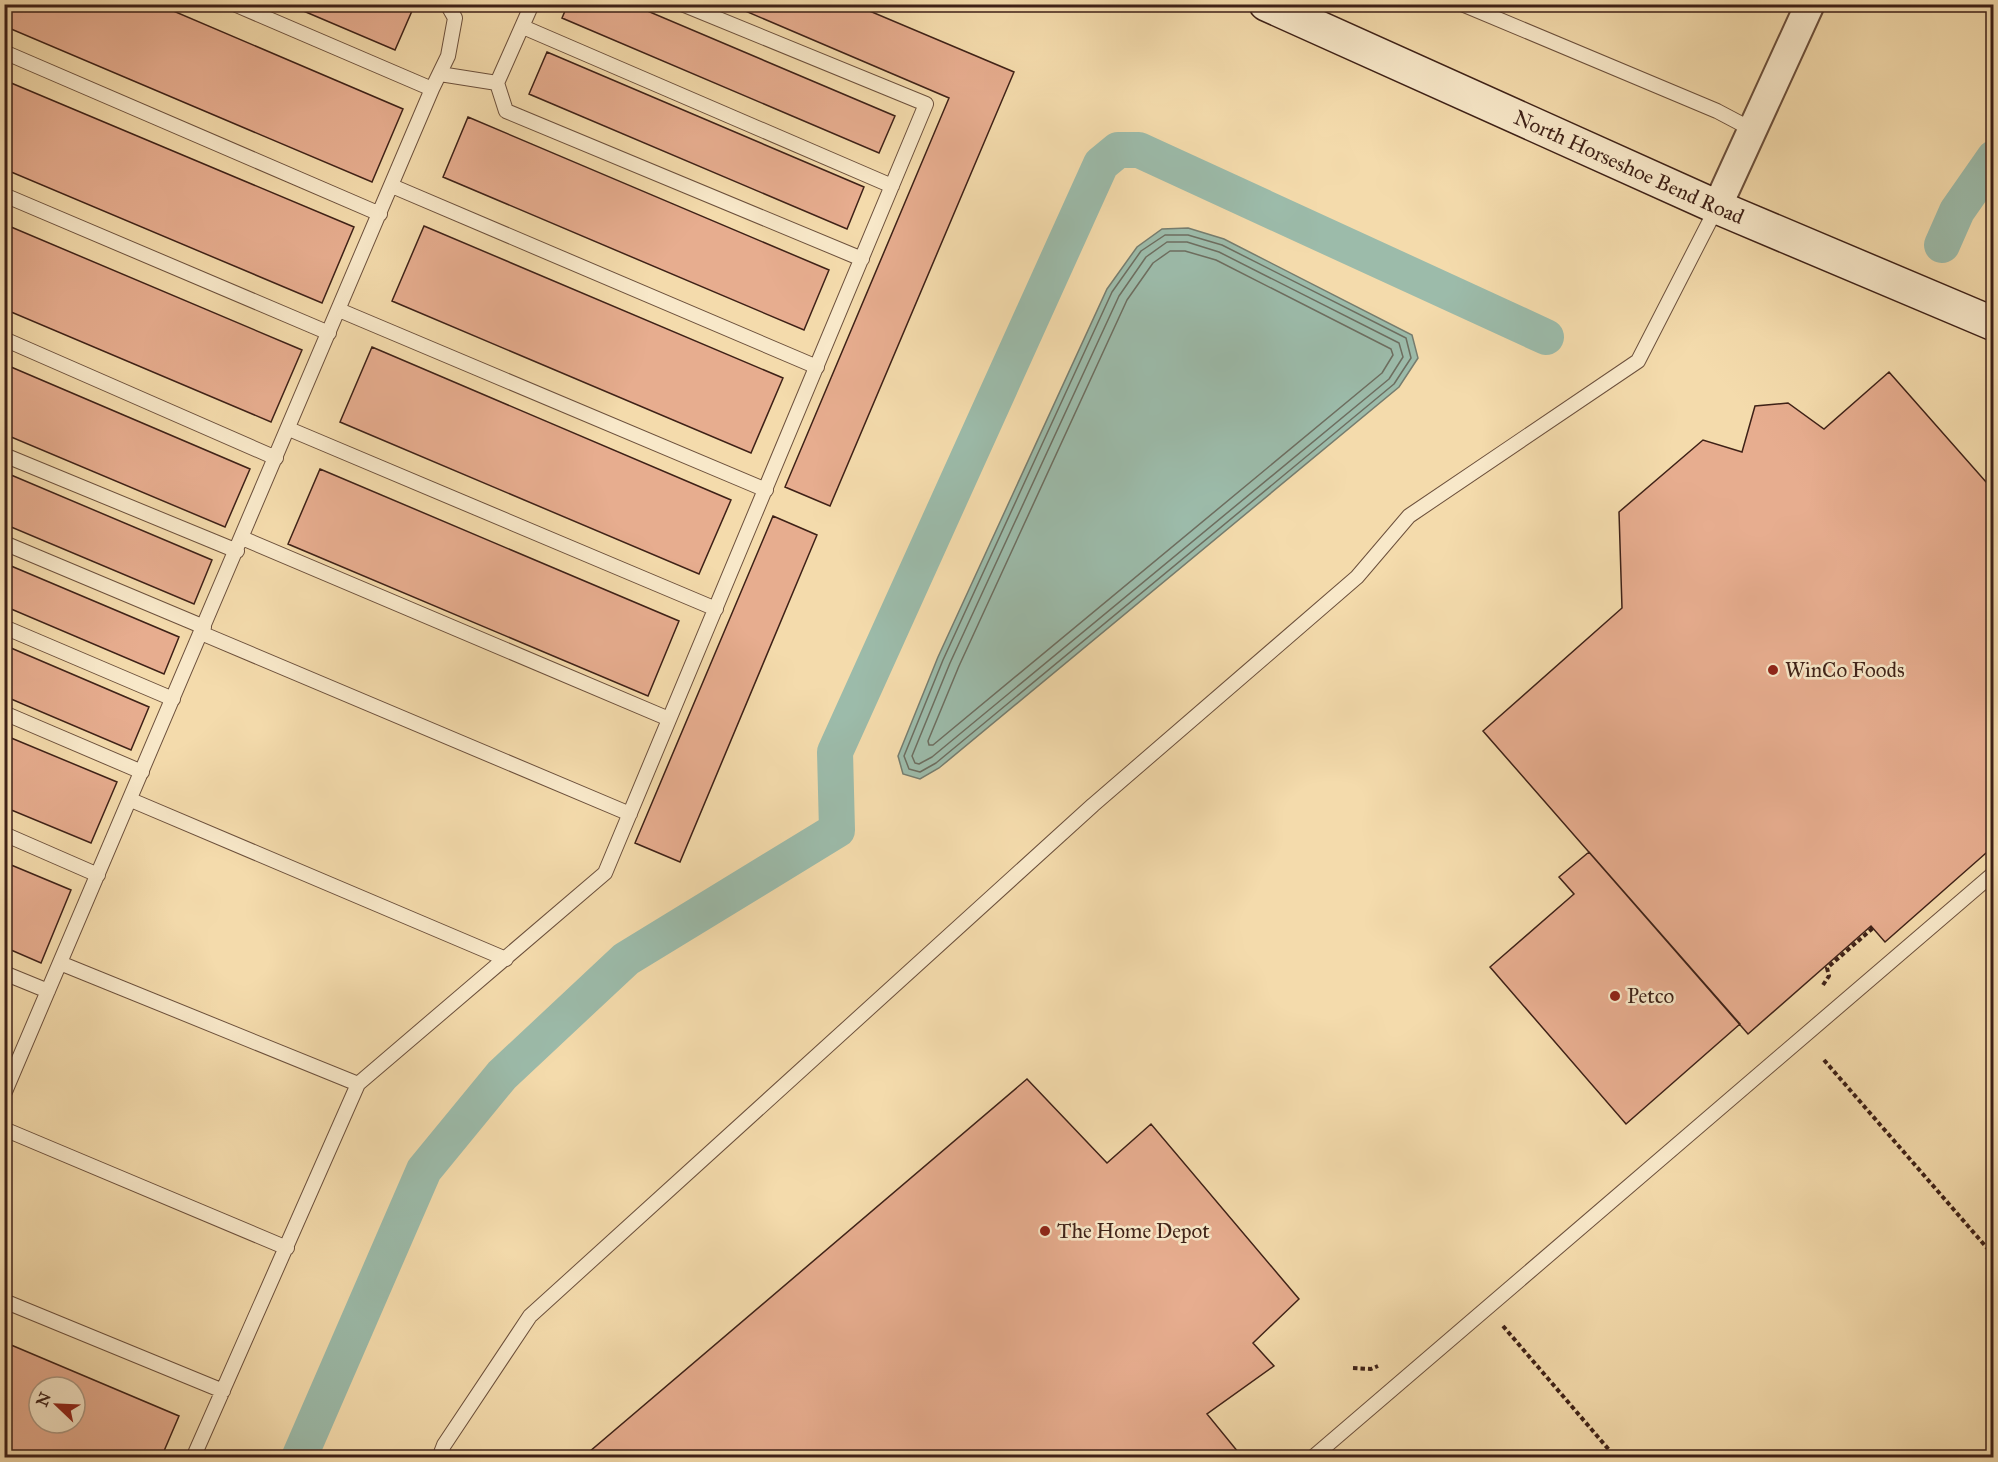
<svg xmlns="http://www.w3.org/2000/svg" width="1998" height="1462" viewBox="0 0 1998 1462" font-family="'IM FELL Great Primer',serif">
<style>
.water{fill:#9cbbaa;stroke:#767d6f;stroke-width:1.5}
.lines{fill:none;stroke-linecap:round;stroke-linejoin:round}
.shore{stroke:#6d6e60;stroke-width:1.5}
.canal{stroke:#9cbbaa;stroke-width:36}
.building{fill:#e7ad8f;stroke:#3e2117;stroke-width:1.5;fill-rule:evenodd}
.lane-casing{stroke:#6c503c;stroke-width:16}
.street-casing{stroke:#6c503c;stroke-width:32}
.secondary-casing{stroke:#3e2117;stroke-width:36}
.path{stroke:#3e2117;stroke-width:4;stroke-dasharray:4.5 3;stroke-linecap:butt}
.lane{stroke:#f8e8c9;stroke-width:14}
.street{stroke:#f8e8c9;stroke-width:28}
.secondary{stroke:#f8e8c9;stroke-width:33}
.poi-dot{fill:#8f2418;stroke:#f8e8c9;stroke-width:2}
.labels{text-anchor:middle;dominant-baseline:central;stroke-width:5;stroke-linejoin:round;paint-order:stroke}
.street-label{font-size:21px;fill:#3e2117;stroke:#f8e8c9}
.poi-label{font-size:21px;fill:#3e2117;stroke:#f8e8c9;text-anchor:start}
</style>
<rect width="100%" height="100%" fill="#f4dbac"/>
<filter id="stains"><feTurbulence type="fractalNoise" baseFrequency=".00333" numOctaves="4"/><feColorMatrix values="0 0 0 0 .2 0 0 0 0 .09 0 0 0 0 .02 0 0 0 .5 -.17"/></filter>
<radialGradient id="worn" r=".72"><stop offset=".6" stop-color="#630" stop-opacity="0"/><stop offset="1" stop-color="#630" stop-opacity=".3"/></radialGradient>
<path class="water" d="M1188,228L1224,239L1412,335L1418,358L1399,387L939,768L920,779L903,774L898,756L938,657L1107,289L1137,247L1162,229Z"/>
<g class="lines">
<path class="shore" d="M1165,235H1188L1222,245L1406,338L1411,358L1394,384L936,763L920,772L909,769L904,756L943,660L1112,292L1141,251Z
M1167,242H1187L1219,252L1399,343L1403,357L1389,379L932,757L919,764L915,763L912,756L950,663L1119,296L1146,257Z
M1170,251H1185L1216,260L1391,349L1393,355L1382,373L933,745H929L928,741L959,666L1127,300L1153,263Z"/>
<path class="canal" d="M1942,245L1957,211L1994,158
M299,1458L424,1170L502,1075L626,959L837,830L835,752L1101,164L1118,150H1139L1546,337"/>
</g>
<path class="building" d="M4,4H157L403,109L372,182L4,26Z
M287,4H415L395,50Z
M568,4H631L895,116L879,153L562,18Z
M729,4H853L1014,72L830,506L785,487L949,98Z
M1973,4H1994V13Z
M547,52L864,187L847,229L529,94Z
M4,80L354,227L322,303L4,169Z
M468,117L829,270L804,330L443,177Z
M4,224L302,350L271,422L4,309Z
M424,226L783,378L751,453L392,301Z
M372,347L731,500L699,574L340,422Z
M4,364L250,469L225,527L4,434Z
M1889,372L1994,491V846L1885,942L1871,926L1748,1034L1483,731L1622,608L1619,512L1703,440L1742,452L1755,406L1788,403L1824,429Z
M320,469L679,621L648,696L288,544Z
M4,472L212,560L194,604L4,524Z
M773,516L817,535L680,862L635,843Z
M4,563L179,637L164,674L4,606Z
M4,645L149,707L131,750L4,696Z
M4,735L117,782L91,843L4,807Z
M1589,852L1740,1024L1626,1124L1490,967L1574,894L1559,877Z
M4,862L71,890L41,963L4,947Z
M1027,1079L1107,1163L1151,1124L1299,1299L1253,1343L1274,1366L1207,1414L1243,1458H582Z
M4,1342L179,1416L161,1458H28L4,1448ZM39,1387H75V1423H39Z"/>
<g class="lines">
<defs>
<path id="lane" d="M234,4L432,89
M1462,4L1717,111L1753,130
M523,27L892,186
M4,52L380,214
M440,74L497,83L532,4
M497,83L506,111L862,259
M392,186L817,367
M4,195L329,333
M339,310L766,490
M4,339L276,458
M289,429L716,609
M4,455L237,551
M242,538L669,719
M4,543L204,627
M4,627L173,699
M201,633L630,814
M4,713L142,772
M131,800L506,959
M4,834L98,875
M60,963L358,1084
M4,973L48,991
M4,1094L432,89L448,56L455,18L447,4
M4,1129L287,1248
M4,1301L223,1391
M193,1458L358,1084L605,873L926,104L682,4
M439,1458L444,1445L530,1316L1093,805L1357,577L1409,516L1638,361L1717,207
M1312,1458L1994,873"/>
<path id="street" d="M1717,207L1810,4"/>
<g id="secondary">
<path id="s1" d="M1266,4L1717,207L1994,324"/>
</g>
</defs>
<use href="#lane" class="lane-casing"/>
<use href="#street" class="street-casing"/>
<use href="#secondary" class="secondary-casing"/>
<path class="path" d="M1823,985L1829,976L1827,968L1873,928
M1824,1060L1994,1256
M1503,1326L1616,1458
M1353,1368L1371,1369L1378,1366"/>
<use href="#lane" class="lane"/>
<use href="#street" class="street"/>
<use href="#secondary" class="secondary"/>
</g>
<g class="poi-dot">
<circle cx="1773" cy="670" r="6"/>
<circle cx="1615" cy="996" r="6"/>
<circle cx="1045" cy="1231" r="6"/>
</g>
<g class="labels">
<g class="street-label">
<text stroke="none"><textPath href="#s1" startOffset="398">North Horseshoe Bend Road</textPath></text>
</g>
<g class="poi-label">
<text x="1785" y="670">WinCo Foods</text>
<text x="1627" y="996">Petco</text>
<text x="1057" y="1231">The Home Depot</text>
</g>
</g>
<rect width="1998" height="1462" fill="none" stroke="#f4dbac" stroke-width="24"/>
<rect x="6" y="6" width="1986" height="1450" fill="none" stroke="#3e2117" stroke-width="3"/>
<rect x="12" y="12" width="1974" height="1438" fill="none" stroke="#3e2117" stroke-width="1.5"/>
<g transform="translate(57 1405) rotate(293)"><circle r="28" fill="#f8e8c9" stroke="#ae9882" stroke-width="1.5"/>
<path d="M0-4.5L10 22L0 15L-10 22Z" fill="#8f2418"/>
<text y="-9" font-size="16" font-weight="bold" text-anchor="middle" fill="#3e2117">N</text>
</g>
<rect width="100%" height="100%" filter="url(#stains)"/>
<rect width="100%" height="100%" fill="url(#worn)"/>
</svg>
